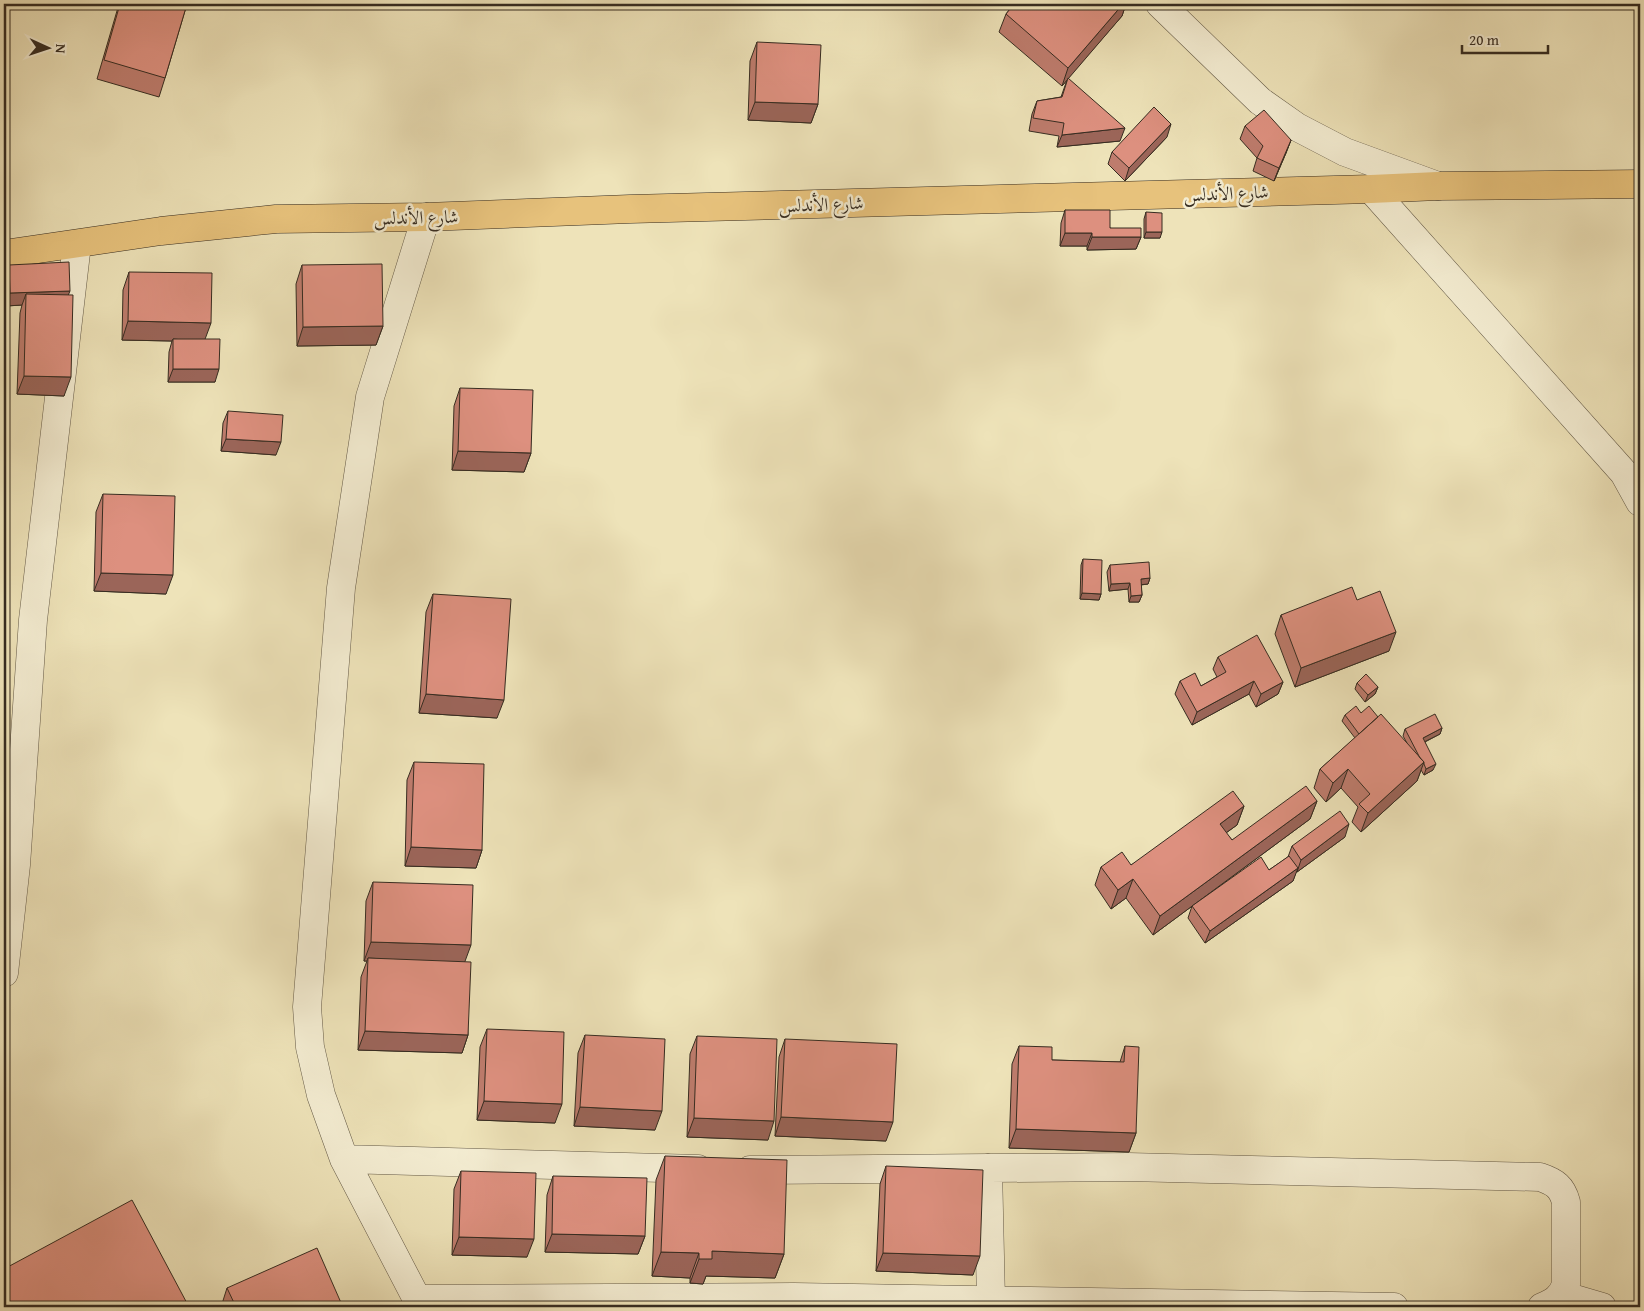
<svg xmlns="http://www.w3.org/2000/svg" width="1644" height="1311" viewBox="0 0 1644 1311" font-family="'Gentium Book Plus',Amiri,serif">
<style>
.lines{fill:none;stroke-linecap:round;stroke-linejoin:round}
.minor-casing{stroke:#645a47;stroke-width:29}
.major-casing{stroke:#362c21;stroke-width:29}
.minor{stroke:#f4edd2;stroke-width:28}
.major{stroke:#e7c27c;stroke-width:28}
.wall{fill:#be7c6d;stroke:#362c21}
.shaded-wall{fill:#9b6559;stroke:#362c21}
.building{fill:#dd907f;stroke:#362c21}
.labels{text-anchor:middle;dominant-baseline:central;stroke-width:5;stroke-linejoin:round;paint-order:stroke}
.street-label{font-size:18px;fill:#362c21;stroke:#f4edd2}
</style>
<rect width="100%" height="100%" fill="#eee3b9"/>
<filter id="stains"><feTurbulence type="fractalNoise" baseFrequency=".004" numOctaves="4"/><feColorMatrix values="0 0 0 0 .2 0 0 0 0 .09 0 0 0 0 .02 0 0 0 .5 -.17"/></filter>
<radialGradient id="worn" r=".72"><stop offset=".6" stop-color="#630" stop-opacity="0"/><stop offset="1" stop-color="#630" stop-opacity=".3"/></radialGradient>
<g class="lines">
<defs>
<path id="minor" d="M1160,4L1260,101L1297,127L1345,152L1438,186
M1371,189L1624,473L1640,502
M4,973L16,865L33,620L77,244
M344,1159L698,1169
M988,1168L991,1301
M750,1170L1128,1167L1540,1177C1555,1182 1562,1187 1566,1202V1285C1561,1297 1555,1302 1542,1307
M1561,1295L1602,1307
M417,1299L794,1297L1394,1307
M421,1307L344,1159L321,1095L310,1047L307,1007L341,588L370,397L426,217"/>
<path id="major" d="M4,254L161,231L276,219L426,217L630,209L1371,189L1438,186L1640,184"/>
</defs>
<use href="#minor" class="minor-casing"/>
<use href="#major" class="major-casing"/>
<use href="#minor" class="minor"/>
<use href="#major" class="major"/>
</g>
<path class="wall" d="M119,4H187L165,78L159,97L97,79Z
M1014,4H1126L1122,16L1068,78L1120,141L1057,147L1059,136L1029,131L1032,114L1037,101L1061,97L1067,80L1062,86L999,32L1006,14Z
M757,42L818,104L811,123L748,120L750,61Z
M1245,126L1291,140L1286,153L1274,181L1253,171L1257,158L1240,139Z
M1167,137L1125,181L1108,164L1112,152Z
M1065,210L1110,228L1141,237L1136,249L1087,250V246H1060L1061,223Z
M1146,212L1160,238H1144V219Z
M9,265L68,295L64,396L17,394L20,313L22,305L6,306L4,278Z
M302,265L383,326L376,345L297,346L296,284Z
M129,272L205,339L215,382H168L169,352L172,341L122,340L123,290Z
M460,388L531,453L524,472L452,470L454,406Z
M228,411L276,455L221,451L223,423Z
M103,494L166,594L94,591L96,512Z
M1083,559L1101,594L1099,600L1080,599L1081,565Z
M1110,565L1150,578L1148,584L1141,585L1142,595L1139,602H1129L1128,589L1109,591L1107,572Z
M433,594L497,718L419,713L426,612Z
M1357,600L1389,651L1295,687L1275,634L1281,615Z
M1218,657L1283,682L1278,694L1256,707L1249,694L1192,725L1175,694L1180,681L1201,686L1217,677L1213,669Z
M1357,683L1378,687L1375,694L1365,702L1355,689Z
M1361,713L1378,717L1407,743L1403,736L1405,729L1442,728L1440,734L1425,742L1433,770L1424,775L1421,770L1417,781L1361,832L1352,822L1358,807L1341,788L1326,802L1314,788L1320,769L1355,738L1342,721L1345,715Z
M414,762L482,850L476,868L405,866L407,780Z
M1317,801L1310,819L1153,935L1126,898L1111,909L1095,885L1101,867L1131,865L1244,806L1237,825L1226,833L1232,840Z
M1345,837L1297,872H1296L1293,881L1205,943L1188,918L1192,906L1269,870L1288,857L1292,846Z
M373,882L465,962L468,1035L462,1053L358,1050L361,977L367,961H364L366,901Z
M487,1029L555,1123L477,1120L480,1047Z
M585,1035L655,1130L574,1126L578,1053Z
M697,1036L768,1140L687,1137L690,1054Z
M785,1039L886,1141L775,1136L779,1057Z
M1019,1046L1052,1060L1120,1062L1125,1046L1136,1133L1129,1152L1009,1148L1012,1064Z
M665,1156L784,1254L775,1278L706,1276L703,1284L690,1283V1278L652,1276L656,1180Z
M886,1166L973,1275L876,1271L880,1184Z
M461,1171L527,1257L452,1255L454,1189Z
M553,1176L645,1236L638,1254L545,1252L547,1195Z
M227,1288L342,1305L341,1307H221Z"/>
<path class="shaded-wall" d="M1123,4H1126L1122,16L1062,86L1068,68Z
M755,102L818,104L811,123L748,120Z
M1171,124L1167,137L1125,181L1129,168Z
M1125,128L1120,141L1057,147L1062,135Z
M1291,140L1286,153L1274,181L1279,168Z
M1146,232H1162L1160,238H1144Z
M1065,233H1092L1087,246H1060Z
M1092,237H1141L1136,249L1087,250Z
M70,291L65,303L26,294L22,305L6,306L10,293Z
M128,321L211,323L204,342L173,339L172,341L122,340Z
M383,326L376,345L297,346L303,327Z
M173,369H219L215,382H168Z
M24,376L71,377L64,396L17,394Z
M226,439L281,442L276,455L221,451Z
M458,451L531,453L524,472L452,470Z
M101,573L173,575L166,594L94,591Z
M1150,578L1148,584L1138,585L1141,579Z
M1130,583L1128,589L1109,591L1111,584Z
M1082,593L1101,594L1099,600L1080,599Z
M1142,595L1139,602H1129L1131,596Z
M1396,632L1389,651L1295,687L1301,668Z
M1254,681L1249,694L1192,725L1197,712Z
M1283,682L1278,694L1256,707L1261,694Z
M1378,687L1375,694L1365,702L1368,695Z
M426,694L504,700L497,718L419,713Z
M1442,728L1440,734L1420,744L1423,738Z
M1424,762L1417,781L1361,832L1368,813Z
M1436,764L1433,770L1424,775L1426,769Z
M1348,769L1341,788L1326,802L1333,783Z
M1317,801L1310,819L1153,935L1160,916Z
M1244,806L1237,825L1213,842L1220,824Z
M1349,824L1345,837L1297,872L1301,860Z
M411,847L482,850L476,868L405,866Z
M1298,868L1293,881L1205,943L1210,931Z
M1133,879L1126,898L1111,909L1118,890Z
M371,942L471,945L464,964L368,958L367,961H364Z
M365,1031L468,1035L462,1053L358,1050Z
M484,1101L562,1104L555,1123L477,1120Z
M580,1107L662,1111L655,1130L574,1126Z
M781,1117L893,1122L886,1141L775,1136Z
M694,1118L774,1121L768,1140L687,1137Z
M1016,1129L1136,1133L1129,1152L1009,1148Z
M552,1234L645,1236L638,1254L545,1252Z
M459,1237L534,1239L527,1257L452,1255Z
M712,1251L784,1254L775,1278L706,1276L703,1284L690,1283L699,1259Z
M661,1252L699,1253L690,1278L652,1276Z
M883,1253L980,1256L973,1275L876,1271Z"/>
<path class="building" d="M120,4H187L165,78L104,60Z
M1014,4H1123L1068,68L1006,14Z
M757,42L821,45L818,104L755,102Z
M1068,78L1125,128L1062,135L1064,123L1033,118L1037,101L1062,97Z
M1154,107L1171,124L1129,168L1112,152Z
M1264,110L1291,140L1279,168L1257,158L1263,146L1245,126Z
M1065,210H1110V228H1141V237H1092V233H1065Z
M1146,212L1162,213V232H1146Z
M69,262L70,291L10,293L9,265Z
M382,264L383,326L303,327L302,265Z
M129,272L212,273L211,323L128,321Z
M26,294L73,295L71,377L24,376Z
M173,339H220L219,369H173Z
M460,388L533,390L531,453L458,451Z
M228,411L283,415L281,442L226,439Z
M103,494L175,496L173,575L101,573Z
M1083,559L1102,560L1101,594L1082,593Z
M1149,562L1150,578L1141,579L1142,595L1131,596L1130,583L1111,584L1110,565Z
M1352,587L1357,600L1380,591L1396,632L1301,668L1281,615Z
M433,594L511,599L504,700L426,694Z
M1257,635L1283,682L1261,694L1254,681L1197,712L1180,681L1195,673L1201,686L1226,672L1218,657Z
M1366,674L1378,687L1368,695L1357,683Z
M1356,706L1361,713L1369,706L1378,717L1359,734L1345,715Z
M1381,714L1424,762L1368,813L1359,804L1370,794L1348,769L1333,783L1320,769Z
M1435,714L1442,728L1423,738L1436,764L1426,769L1424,764V762L1420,758L1405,729Z
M414,762L484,764L482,850L411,847Z
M1306,786L1317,801L1160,916L1133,879L1118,890L1101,867L1122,852L1131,865L1233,791L1244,806L1220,824L1232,840Z
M1340,811L1349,824L1301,860L1292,846Z
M1289,856L1298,868L1210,931L1192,906L1261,857L1269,870Z
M373,882L473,885L471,945L371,942Z
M368,958L471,962L468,1035L365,1031Z
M487,1029L564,1032L562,1104L484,1101Z
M585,1035L665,1039L662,1111L580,1107Z
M697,1036L777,1039L774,1121L694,1118Z
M785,1039L897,1044L893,1122L781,1117Z
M1019,1046L1052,1047V1060L1124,1062L1125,1046L1139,1047L1136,1133L1016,1129Z
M665,1156L787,1160L784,1254L712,1251V1259H699V1253L661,1252Z
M886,1166L983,1170L980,1256L883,1253Z
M461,1171L536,1173L534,1239L459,1237Z
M553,1176L647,1178L645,1236L552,1234Z
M132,1200L189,1307H4V1269Z
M317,1248L342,1305L337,1307H236L227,1288Z"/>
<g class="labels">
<g class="street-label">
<text transform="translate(1226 193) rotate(-2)">شارع الأندلس</text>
<text transform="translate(821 204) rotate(-2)">شارع الأندلس</text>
<text transform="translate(416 217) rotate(-1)">شارع الأندلس</text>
</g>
</g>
<rect width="1644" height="1311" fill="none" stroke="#eee3b9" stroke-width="20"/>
<rect x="5" y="5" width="1634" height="1301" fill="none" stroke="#362c21" stroke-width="2.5"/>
<rect x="10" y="10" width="1624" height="1291" fill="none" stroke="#362c21"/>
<g transform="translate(48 48) rotate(93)" stroke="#f4edd2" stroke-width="4" paint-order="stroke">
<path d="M0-4L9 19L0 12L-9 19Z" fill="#362c21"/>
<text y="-8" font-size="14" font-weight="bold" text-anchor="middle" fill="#362c21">N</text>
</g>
<path d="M1462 45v8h86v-8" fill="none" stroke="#362c21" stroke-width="2.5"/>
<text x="1469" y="45" font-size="15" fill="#362c21" stroke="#f4edd2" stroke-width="4" paint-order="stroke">20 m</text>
<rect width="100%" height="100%" filter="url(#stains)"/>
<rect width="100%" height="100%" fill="url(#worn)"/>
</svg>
